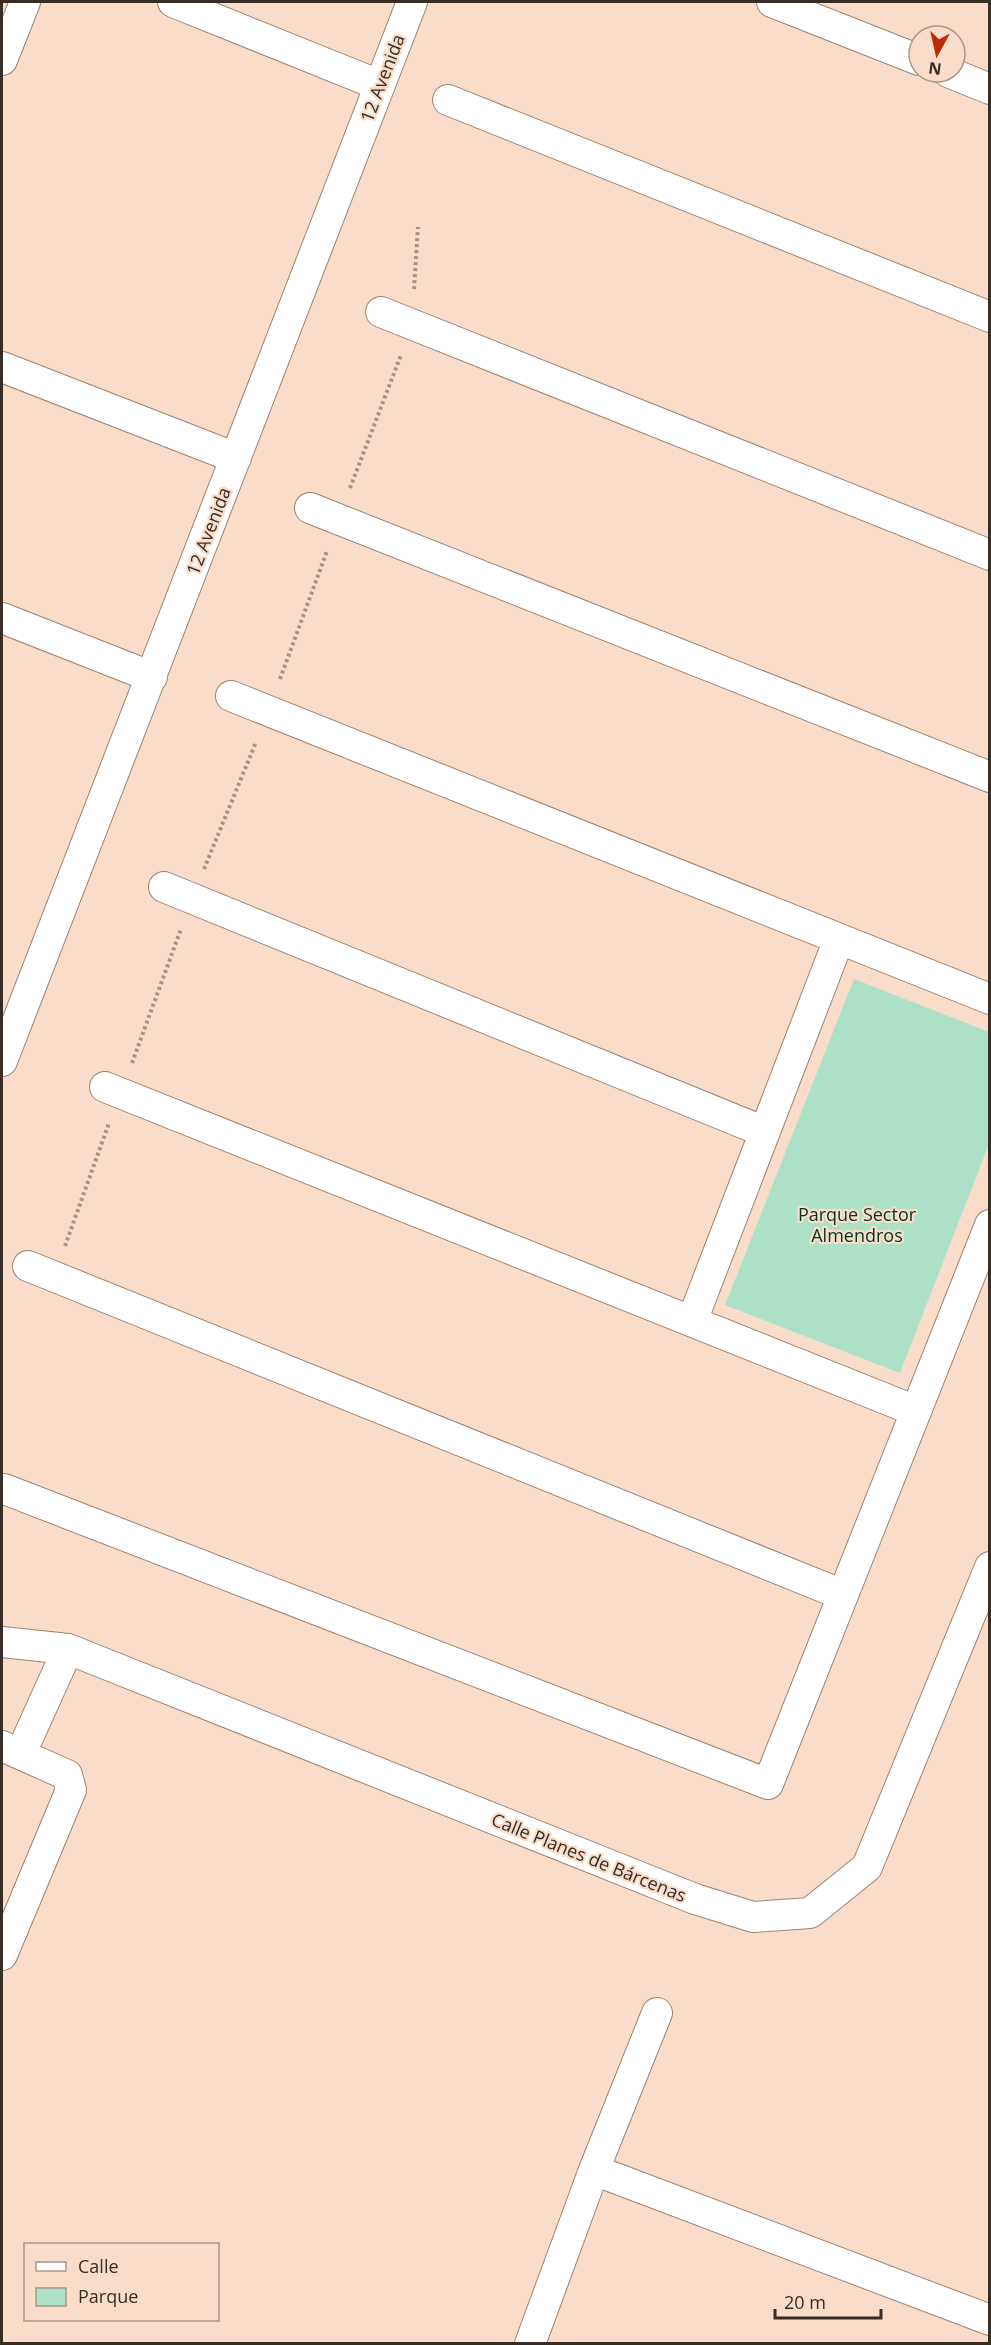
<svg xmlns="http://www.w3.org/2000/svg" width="991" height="2345" viewBox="0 0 991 2345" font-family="'Open Sans',sans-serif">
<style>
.green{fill:#ace1c7}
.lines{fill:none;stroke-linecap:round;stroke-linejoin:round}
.minor-casing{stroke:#9c8372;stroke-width:32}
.path{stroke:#a79384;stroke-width:4;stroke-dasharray:3 3;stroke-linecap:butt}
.minor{stroke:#fff;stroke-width:30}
.labels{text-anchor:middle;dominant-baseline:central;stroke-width:4.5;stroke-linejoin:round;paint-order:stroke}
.street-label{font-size:18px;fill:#372d25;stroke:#f9ddca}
.park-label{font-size:18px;fill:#003623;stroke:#f9ddca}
</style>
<rect width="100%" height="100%" fill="#f9ddca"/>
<path class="green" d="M854,979L989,1032V1144L900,1373L725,1305Z"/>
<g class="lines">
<defs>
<path id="minor" d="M173,2L379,85
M772,2L919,60
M2,60L25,2
M948,72L990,89
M448,100L990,317
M381,312L990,555
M2,367L236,458
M310,508L990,777
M2,618L152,677
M231,696L990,999
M164,887L765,1132
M2,1061L412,2
M105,1087L916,1411
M28,1266L843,1595
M692,1321L839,939
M4,1489L768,1784L990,1225
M2,1642L68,1649L695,1899L753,1917L810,1913L867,1867L990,1567
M2,1746L67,1775L71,1790L2,1955
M21,1753L68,1649
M594,2170L990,2320
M530,2344L594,2170L657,2013"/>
</defs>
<use href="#minor" class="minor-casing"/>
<path class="path" d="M414,289L418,227
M350,488L401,355
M280,679L327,551
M204,869L256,742
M132,1063L181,929
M65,1246L109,1123"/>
<use href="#minor" class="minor"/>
</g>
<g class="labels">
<g class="street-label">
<text transform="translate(382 78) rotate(-69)">12 Avenida</text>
<text transform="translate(208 531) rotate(-69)">12 Avenida</text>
<text transform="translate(589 1857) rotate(22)">Calle Planes de Bárcenas</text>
</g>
<g class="park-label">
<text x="857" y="1214">Parque Sector<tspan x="857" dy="21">Almendros</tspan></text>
</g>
</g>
<rect width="991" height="2345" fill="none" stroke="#372d25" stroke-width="6"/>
<rect x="24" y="2243" width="195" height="78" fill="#f9ddca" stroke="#ab9788" stroke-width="1.5"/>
<rect x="36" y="2262" width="30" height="9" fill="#ffffff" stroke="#ab9788" stroke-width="1.5"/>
<text x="78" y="2273" font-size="18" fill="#372d25">Calle</text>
<rect x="36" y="2288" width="30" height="18" fill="#ace1c7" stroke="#ab9788" stroke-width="1.5"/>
<text x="78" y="2303" font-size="18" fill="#372d25">Parque</text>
<g transform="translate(937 54) rotate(188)"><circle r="28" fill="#f9ddca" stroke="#ab9788" stroke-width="1.5"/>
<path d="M0-4.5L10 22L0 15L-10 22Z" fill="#b92f03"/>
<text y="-9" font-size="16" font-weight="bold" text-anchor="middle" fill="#372d25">N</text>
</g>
<path d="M775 2309v9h106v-9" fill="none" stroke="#372d25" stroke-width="3"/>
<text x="784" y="2309" font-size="18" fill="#372d25" stroke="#f9ddca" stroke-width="4.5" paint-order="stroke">20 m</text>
</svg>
